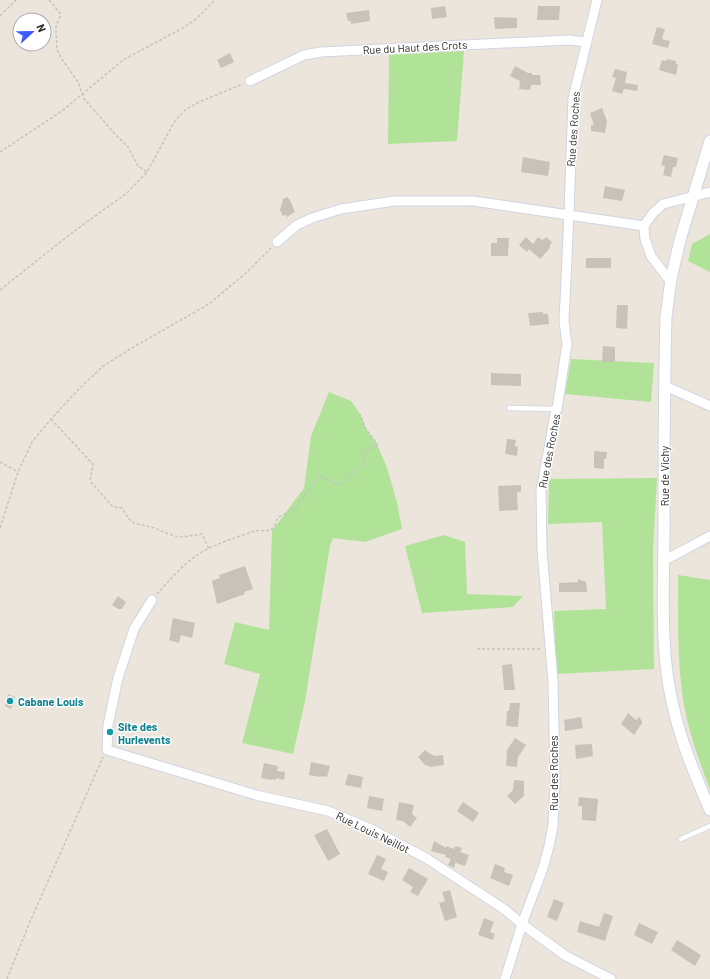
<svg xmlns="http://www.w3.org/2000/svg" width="710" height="979" viewBox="0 0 710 979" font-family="Barlow,sans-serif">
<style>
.green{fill:#b0e398}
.building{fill:#c7c3ba}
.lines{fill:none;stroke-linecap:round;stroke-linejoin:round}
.service-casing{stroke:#d1d4e3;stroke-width:6}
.minor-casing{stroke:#d1d4e3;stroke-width:11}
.tertiary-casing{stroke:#d1d4e3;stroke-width:13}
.path{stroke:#c3c3c3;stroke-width:1.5;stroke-dasharray:3 2;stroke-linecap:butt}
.service{stroke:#fff;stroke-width:4.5}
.minor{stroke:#fff;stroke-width:9}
.tertiary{stroke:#fff;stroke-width:11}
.culture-dot{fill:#0f9aa8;stroke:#fff;stroke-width:1.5}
.labels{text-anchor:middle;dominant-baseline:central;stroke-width:3;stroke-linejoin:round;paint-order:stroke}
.street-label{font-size:11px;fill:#2a2a2a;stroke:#fff}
.culture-label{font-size:11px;font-weight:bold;fill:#0d838f;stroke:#fff;text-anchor:start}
</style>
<rect width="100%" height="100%" fill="#ece5dc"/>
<path class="green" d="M464,51L457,141L388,144L389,55Z
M710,234V272L688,261L692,244Z
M571,359L654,363L651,402L565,394Z
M329,392L351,401L360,414L366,429L377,444L387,468L397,502L402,529L365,542L333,538L330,546L305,701L293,754L242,743L260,674L224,664L235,622L269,630L272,531L304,488L311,436Z
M657,478L653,550L654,669L555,674L554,611L606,609L602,522L548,524L549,479Z
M444,535L465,542L467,594L523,596L513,607L422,613L405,546Z
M678,575L710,580V790C699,760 688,731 683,699C677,658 678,616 678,575Z"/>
<path class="building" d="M445,6L447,17L432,19L431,8Z
M538,6H560L559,20H537Z
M369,10L370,21L351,24V21H348L346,13Z
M494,17L517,18V28L495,29Z
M657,27L665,29L662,39L670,41L668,48L652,44Z
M230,53L234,62L221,68L217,60Z
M667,59L676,61V64L678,65L676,75L659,70L662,60L666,61Z
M515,66L528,73H532V75H540L541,85H531L530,90L519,89L520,81L510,76Z
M615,69L627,72L625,83L638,85L637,91L624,89L622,94L612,91L616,78L612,77Z
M602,108L607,121L605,133L591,131V125H594L590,113Z
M664,155L678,158L676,167H673L671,177L663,175L665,166L661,165Z
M523,157L550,162L548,176L521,172Z
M605,186L625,190L622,201L603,198Z
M287,197L290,200L295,212L287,217L286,215L283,216L280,210L283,199Z
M526,237L533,244L538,237L542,240L546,237L552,242L550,245V248L540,259L529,249L527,252L519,245Z
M497,238H509L508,256H491V243H497Z
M586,258H611V268H586Z
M617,305H628L627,329L616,328Z
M543,312V314H548L549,324L530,326L528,313Z
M603,346L615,347V362H602Z
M491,373L521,374V386L491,385Z
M507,439L516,440L515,446L518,447L517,456L505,454Z
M594,451L607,452L606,459H604V469L594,468Z
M521,485V492H517L518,510L499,511L498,486Z
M245,566L253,589L244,592L245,594L217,604L212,581L220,578L219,575Z
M578,579L586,582L587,592H559V583L578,582Z
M118,596L126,602L122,609H118L112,605Z
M173,618L195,623L192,638L181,635L179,643L169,640L171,633H170Z
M512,664L515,690H504L502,665Z
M8,694L15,697L11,709L5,706Z
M510,703H520L518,727L506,726L507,711H509Z
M628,713L636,720L639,717L642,721V723L634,735L621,724Z
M581,717L583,728L565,731L564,720Z
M515,738L526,745L518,757L517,767L506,766L507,750Z
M592,744L593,756L576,759L575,745Z
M425,750L429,753L435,756L443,755L444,765L431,767L425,765L418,757Z
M311,762L330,766L327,777L321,776L320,777L309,775Z
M264,763L278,766L277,771L285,772L284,780L276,778V780L272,779V780L261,778Z
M348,774L363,777L361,788L345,785Z
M514,780L524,781V796L515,804L507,796L513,790Z
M369,796L384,799L382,811L367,808Z
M579,797L598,799L596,821L582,820V806H578Z
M399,802L414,805L412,814L417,818L410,827L403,821L396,820Z
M463,802L479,813L473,822L457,811Z
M327,829L340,854L328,861L314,835Z
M434,841L446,848V846L454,849L455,846L462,848L460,852L469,855L465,866L456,863V861L454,868L448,865L451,859L445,857L446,855L431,851Z
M377,855L386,859L381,869L388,872L384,881L368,874Z
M495,864L505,868L504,872L513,875L509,886L490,878Z
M409,868L428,879L418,896L410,892L413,887L402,880Z
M450,890L457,917L445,921L439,903L445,901L442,892Z
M554,899L564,903L557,921L547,917Z
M604,913L613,916L605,941L577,932L580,921L599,927Z
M484,918L494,922L490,932L495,934L493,940L478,935Z
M639,923L658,932L652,944L634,935Z
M677,940L701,955L695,966L671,950Z"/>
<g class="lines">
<defs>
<path id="service" d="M509,408L556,409
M681,839L710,826"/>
<path id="minor" d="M250,81L304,55L321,52L569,40L586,42
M277,242L297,225L312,218L341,209L394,201H473L644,226
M671,279L667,277L651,256L645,239L644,226L653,213L663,204L710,192
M665,386L710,406
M664,558H669L710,536
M152,600L134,629L118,678L108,725L107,750L256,795L328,811L373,830L426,858L504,909L522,924L566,956L611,979
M505,979L522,924L543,868L549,846L553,826L555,782L553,681L542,550L541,491L556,409H557L567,344L564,321L569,214L573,98L597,0"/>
<path id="tertiary" d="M710,141L680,240L671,279L666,317C664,387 664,458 664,529C664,589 659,652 674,710C682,745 696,777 710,810"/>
</defs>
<use href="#service" class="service-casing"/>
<use href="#minor" class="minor-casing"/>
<use href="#tertiary" class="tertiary-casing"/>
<path class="path" d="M49,0L60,13V17L56,26V30L57,49L61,58L78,82L84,99L114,133L128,147L138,166L147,172
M0,16L16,0
M0,152L62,111L123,60L183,28L196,19L215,0
M0,290L73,232L127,193L147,172L175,121L185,110L199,102L243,84
M51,419L93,464L90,481L113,507L122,508L129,519L134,523L155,528L166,533L175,536L182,537L202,534L209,549
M0,462L18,472
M0,528L18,472L32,442L51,419L78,390L102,367L130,349L209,304L247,272L271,248
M157,594C169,581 181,566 196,556C211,545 237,537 255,531C260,530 266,531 270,530C276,528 275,521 278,518C284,512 292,513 296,507C301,501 313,481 318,478C325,473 330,484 337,484C345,484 353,469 364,466L365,463L362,456C364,449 369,449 376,447L377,444L366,429L360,414
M477,649H542
M7,979L29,924L103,757"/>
<use href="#service" class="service"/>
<use href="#minor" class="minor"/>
<use href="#tertiary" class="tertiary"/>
</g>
<g class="culture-dot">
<circle cx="10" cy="701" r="4"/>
<circle cx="110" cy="732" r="4"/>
</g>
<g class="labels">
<g class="street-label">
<text transform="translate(415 47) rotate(-3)">Rue du Haut des Crots</text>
<text transform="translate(573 129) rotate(-86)">Rue des Roches</text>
<text transform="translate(549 451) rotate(-79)">Rue des Roches</text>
<text transform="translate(664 476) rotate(-90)">Rue de Vichy</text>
<text transform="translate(553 773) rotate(-90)">Rue des Roches</text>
<text transform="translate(373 832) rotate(26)">Rue Louis Neillot</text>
</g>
<g class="culture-label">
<text x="18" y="701">Cabane Louis</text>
<text x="118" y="726">Site des<tspan x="118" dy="13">Hurlevents</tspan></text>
</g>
</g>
<g transform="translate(32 32) rotate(68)"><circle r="19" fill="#ffffff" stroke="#aaaaaa"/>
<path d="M0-3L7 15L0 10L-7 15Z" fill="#3b5cfa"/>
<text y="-6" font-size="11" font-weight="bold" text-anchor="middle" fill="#2a2a2a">N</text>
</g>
</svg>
